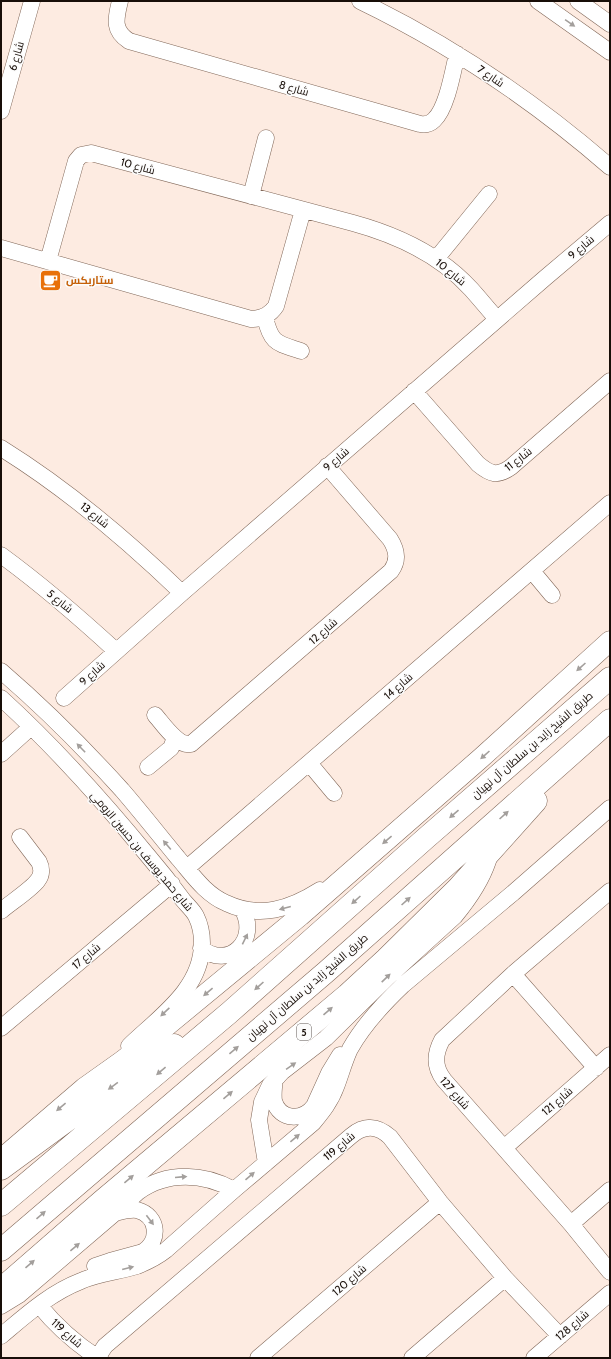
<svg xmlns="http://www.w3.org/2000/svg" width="611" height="1359" viewBox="0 0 611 1359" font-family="Cabin,Cairo,sans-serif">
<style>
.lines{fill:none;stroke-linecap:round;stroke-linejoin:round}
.minor-casing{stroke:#816758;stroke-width:17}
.major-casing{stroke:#816758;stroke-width:21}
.highway-casing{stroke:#816758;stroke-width:23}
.minor{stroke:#fff;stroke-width:16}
.major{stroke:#fff;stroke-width:20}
.highway{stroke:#fff;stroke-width:22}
.oneway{fill:#a39f9c}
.labels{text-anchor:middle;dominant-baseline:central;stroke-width:3;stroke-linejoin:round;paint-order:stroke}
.shield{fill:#fcfcfc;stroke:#5c5551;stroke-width:1}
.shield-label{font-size:10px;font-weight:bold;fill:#180e08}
.street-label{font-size:11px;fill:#180e08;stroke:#fcfcfc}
.food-label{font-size:11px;font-weight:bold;fill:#c56008;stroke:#fcfcfc;text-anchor:start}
</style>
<rect width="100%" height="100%" fill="#fdebe1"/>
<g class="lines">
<defs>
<path id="minor" d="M120,1C116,18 112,30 129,41L420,124C425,125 430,124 434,120C447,108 453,71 457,54
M360,1C451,45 534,101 610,167
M538,1L610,52
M578,1L610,24
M1,111L32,1
M251,196L266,138
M1,248L251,319C262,319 270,315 276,306L303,210
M436,259L489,194
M48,261L76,161L81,155L91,153L353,223C397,235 440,255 471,289C480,299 488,309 497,319
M265,317C271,344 277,343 301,351
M414,391L478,464C490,474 497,477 511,467L610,381
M1,448C67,489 126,539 182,593
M1,555C42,585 79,617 116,651
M532,571L552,595
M1,671C44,708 84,748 122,790C141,812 159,835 178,858C192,874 205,894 226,903C260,919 290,909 320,890
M1,698C55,747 103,801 149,857C161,871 172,885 183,900C187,905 193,910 196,916C200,924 202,934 202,943C202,989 159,1017 129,1046
M64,698L182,593L545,278L610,223
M155,715C163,724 178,747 191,744L391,571C399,560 397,550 390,539L327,466
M1,754L31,727
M309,763L334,793
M148,767L171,748L175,738
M187,868L610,503
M610,891L513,974L442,1040C434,1055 434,1067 444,1080L571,1224L610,1272
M1,911C10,903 32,889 38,880C42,875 42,868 39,862L20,837
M201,948C229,971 260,939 242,909
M513,974L596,1068
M1,1028L172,884
M275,1079C274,1086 273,1094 274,1101C280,1121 303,1121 314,1106L329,1073L340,1055
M504,1148L610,1055
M266,1163L259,1120L262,1102L270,1085L282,1072L326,1038L388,977L455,916C469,899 481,882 488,861
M571,1224L610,1190
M95,1266L110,1261L143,1252C160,1241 159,1216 137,1210C129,1209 123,1211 115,1213
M39,1305C56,1326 75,1343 98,1358
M1,1306L19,1295L115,1213C123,1206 130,1199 138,1192C167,1171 204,1173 234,1190
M1,1336C26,1315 50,1293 81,1281C99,1273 118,1272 137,1266C147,1262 157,1257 166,1250L234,1190L313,1123C322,1112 331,1101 336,1087C341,1074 344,1062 350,1049C364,1024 383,1004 403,985L513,893L610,808
M99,1358L101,1352L105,1346L351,1136C364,1125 377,1125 390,1137L440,1202L505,1278L560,1336
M258,1358L440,1202
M412,1358L505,1278
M534,1358L610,1293"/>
<path id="major" d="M7,1154L84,1088L122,1061L157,1034L300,916L481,758L610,641"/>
<path id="highway" d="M1,1169L140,1067L174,1045
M1,1205L229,1013L426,838L610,678
M1,1250L326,972L610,720
M1,1289L102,1201L347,995L386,959L458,888L536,801"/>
</defs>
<use href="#minor" class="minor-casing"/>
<use href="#major" class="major-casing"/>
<use href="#highway" class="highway-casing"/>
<use href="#minor" class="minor"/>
<use href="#major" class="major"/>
<use href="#highway" class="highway"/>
</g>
<defs><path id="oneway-solid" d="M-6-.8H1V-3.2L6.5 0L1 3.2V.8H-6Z"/></defs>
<g class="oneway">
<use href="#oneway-solid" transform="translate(570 23) rotate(35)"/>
<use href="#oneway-solid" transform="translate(581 667) rotate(138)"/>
<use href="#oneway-solid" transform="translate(81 748) rotate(-134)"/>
<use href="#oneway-solid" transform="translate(485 755) rotate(138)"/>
<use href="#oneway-solid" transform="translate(454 814) rotate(139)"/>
<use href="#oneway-solid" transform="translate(504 815) rotate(-42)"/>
<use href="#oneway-solid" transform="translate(387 840) rotate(140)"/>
<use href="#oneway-solid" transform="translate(167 845) rotate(-130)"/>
<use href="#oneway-solid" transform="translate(356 900) rotate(138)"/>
<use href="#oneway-solid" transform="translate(406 901) rotate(-42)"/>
<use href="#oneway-solid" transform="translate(285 908) rotate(165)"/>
<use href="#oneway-solid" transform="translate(245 939) rotate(-64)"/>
<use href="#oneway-solid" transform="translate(386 978) rotate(-44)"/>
<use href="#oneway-solid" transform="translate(259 986) rotate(138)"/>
<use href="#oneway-solid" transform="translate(208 992) rotate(140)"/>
<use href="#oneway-solid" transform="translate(328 1011) rotate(-41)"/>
<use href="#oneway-solid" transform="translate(165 1012) rotate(137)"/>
<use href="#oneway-solid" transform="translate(234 1050) rotate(-40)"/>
<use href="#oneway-solid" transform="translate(291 1066) rotate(-35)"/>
<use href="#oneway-solid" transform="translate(161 1071) rotate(140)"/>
<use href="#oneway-solid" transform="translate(113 1086) rotate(144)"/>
<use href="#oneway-solid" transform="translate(228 1095) rotate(-40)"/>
<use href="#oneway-solid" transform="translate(61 1107) rotate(140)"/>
<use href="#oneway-solid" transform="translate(295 1138) rotate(-40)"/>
<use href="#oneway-solid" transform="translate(250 1176) rotate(-41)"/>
<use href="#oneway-solid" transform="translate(181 1177) rotate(-5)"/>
<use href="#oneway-solid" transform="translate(129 1179) rotate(-40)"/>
<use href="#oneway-solid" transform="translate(41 1215) rotate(-41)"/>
<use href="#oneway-solid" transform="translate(150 1220) rotate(53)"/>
<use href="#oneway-solid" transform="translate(75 1247) rotate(-40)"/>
<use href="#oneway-solid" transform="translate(30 1264) rotate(-41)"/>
<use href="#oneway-solid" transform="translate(128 1268) rotate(-14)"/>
</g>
<defs>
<symbol id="cafe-square" viewBox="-11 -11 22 22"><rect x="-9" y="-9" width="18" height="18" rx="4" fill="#e8710a" stroke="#fcfcfc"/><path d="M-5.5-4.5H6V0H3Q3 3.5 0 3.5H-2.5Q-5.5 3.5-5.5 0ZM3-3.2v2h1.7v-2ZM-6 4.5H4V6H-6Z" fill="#fff"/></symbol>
</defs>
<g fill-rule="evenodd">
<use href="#cafe-square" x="38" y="268" width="25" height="25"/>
</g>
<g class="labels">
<rect class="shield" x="297" y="1024" width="14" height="16" rx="3"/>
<g class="shield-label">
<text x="304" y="1032">5</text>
</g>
<g class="street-label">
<text transform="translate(16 56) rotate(-74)">شارع 6</text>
<text transform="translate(491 76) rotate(34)">شارع 7</text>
<text transform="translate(294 88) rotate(16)">شارع 8</text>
<text transform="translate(138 166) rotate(15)">شارع 10</text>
<text transform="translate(581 247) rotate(-40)">شارع 9</text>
<text transform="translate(451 272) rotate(39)">شارع 10</text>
<text transform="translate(336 459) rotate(-41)">شارع 9</text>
<text transform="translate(518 459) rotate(-38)">شارع 11</text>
<text transform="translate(95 515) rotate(39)">شارع 13</text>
<text transform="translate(60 601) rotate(39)">شارع 5</text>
<text transform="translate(323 631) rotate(-41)">شارع 12</text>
<text transform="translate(92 673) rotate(-42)">شارع 9</text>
<text transform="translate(398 686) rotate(-41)">شارع 14</text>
<text transform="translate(532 745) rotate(-41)">طريق الشيخ زايد بن سلطان آل نهيان</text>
<text transform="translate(142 851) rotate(50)">شارع حمد يوسف بن حسين الرومي</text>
<text transform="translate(86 956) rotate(-40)">شارع 17</text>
<text transform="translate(307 987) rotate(-41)">طريق الشيخ زايد بن سلطان آل نهيان</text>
<text transform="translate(455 1093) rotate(49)">شارع 127</text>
<text transform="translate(557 1101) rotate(-41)">شارع 121</text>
<text transform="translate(339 1146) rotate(-40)">شارع 119</text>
<text transform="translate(349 1280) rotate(-41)">شارع 120</text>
<text transform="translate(572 1325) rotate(-41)">شارع 128</text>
<text transform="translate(67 1333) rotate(42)">شارع 119</text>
</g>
<g class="food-label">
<text x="66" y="280">ستاربكس</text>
</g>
</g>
<rect width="611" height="1359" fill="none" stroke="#180e08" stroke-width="4"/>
</svg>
